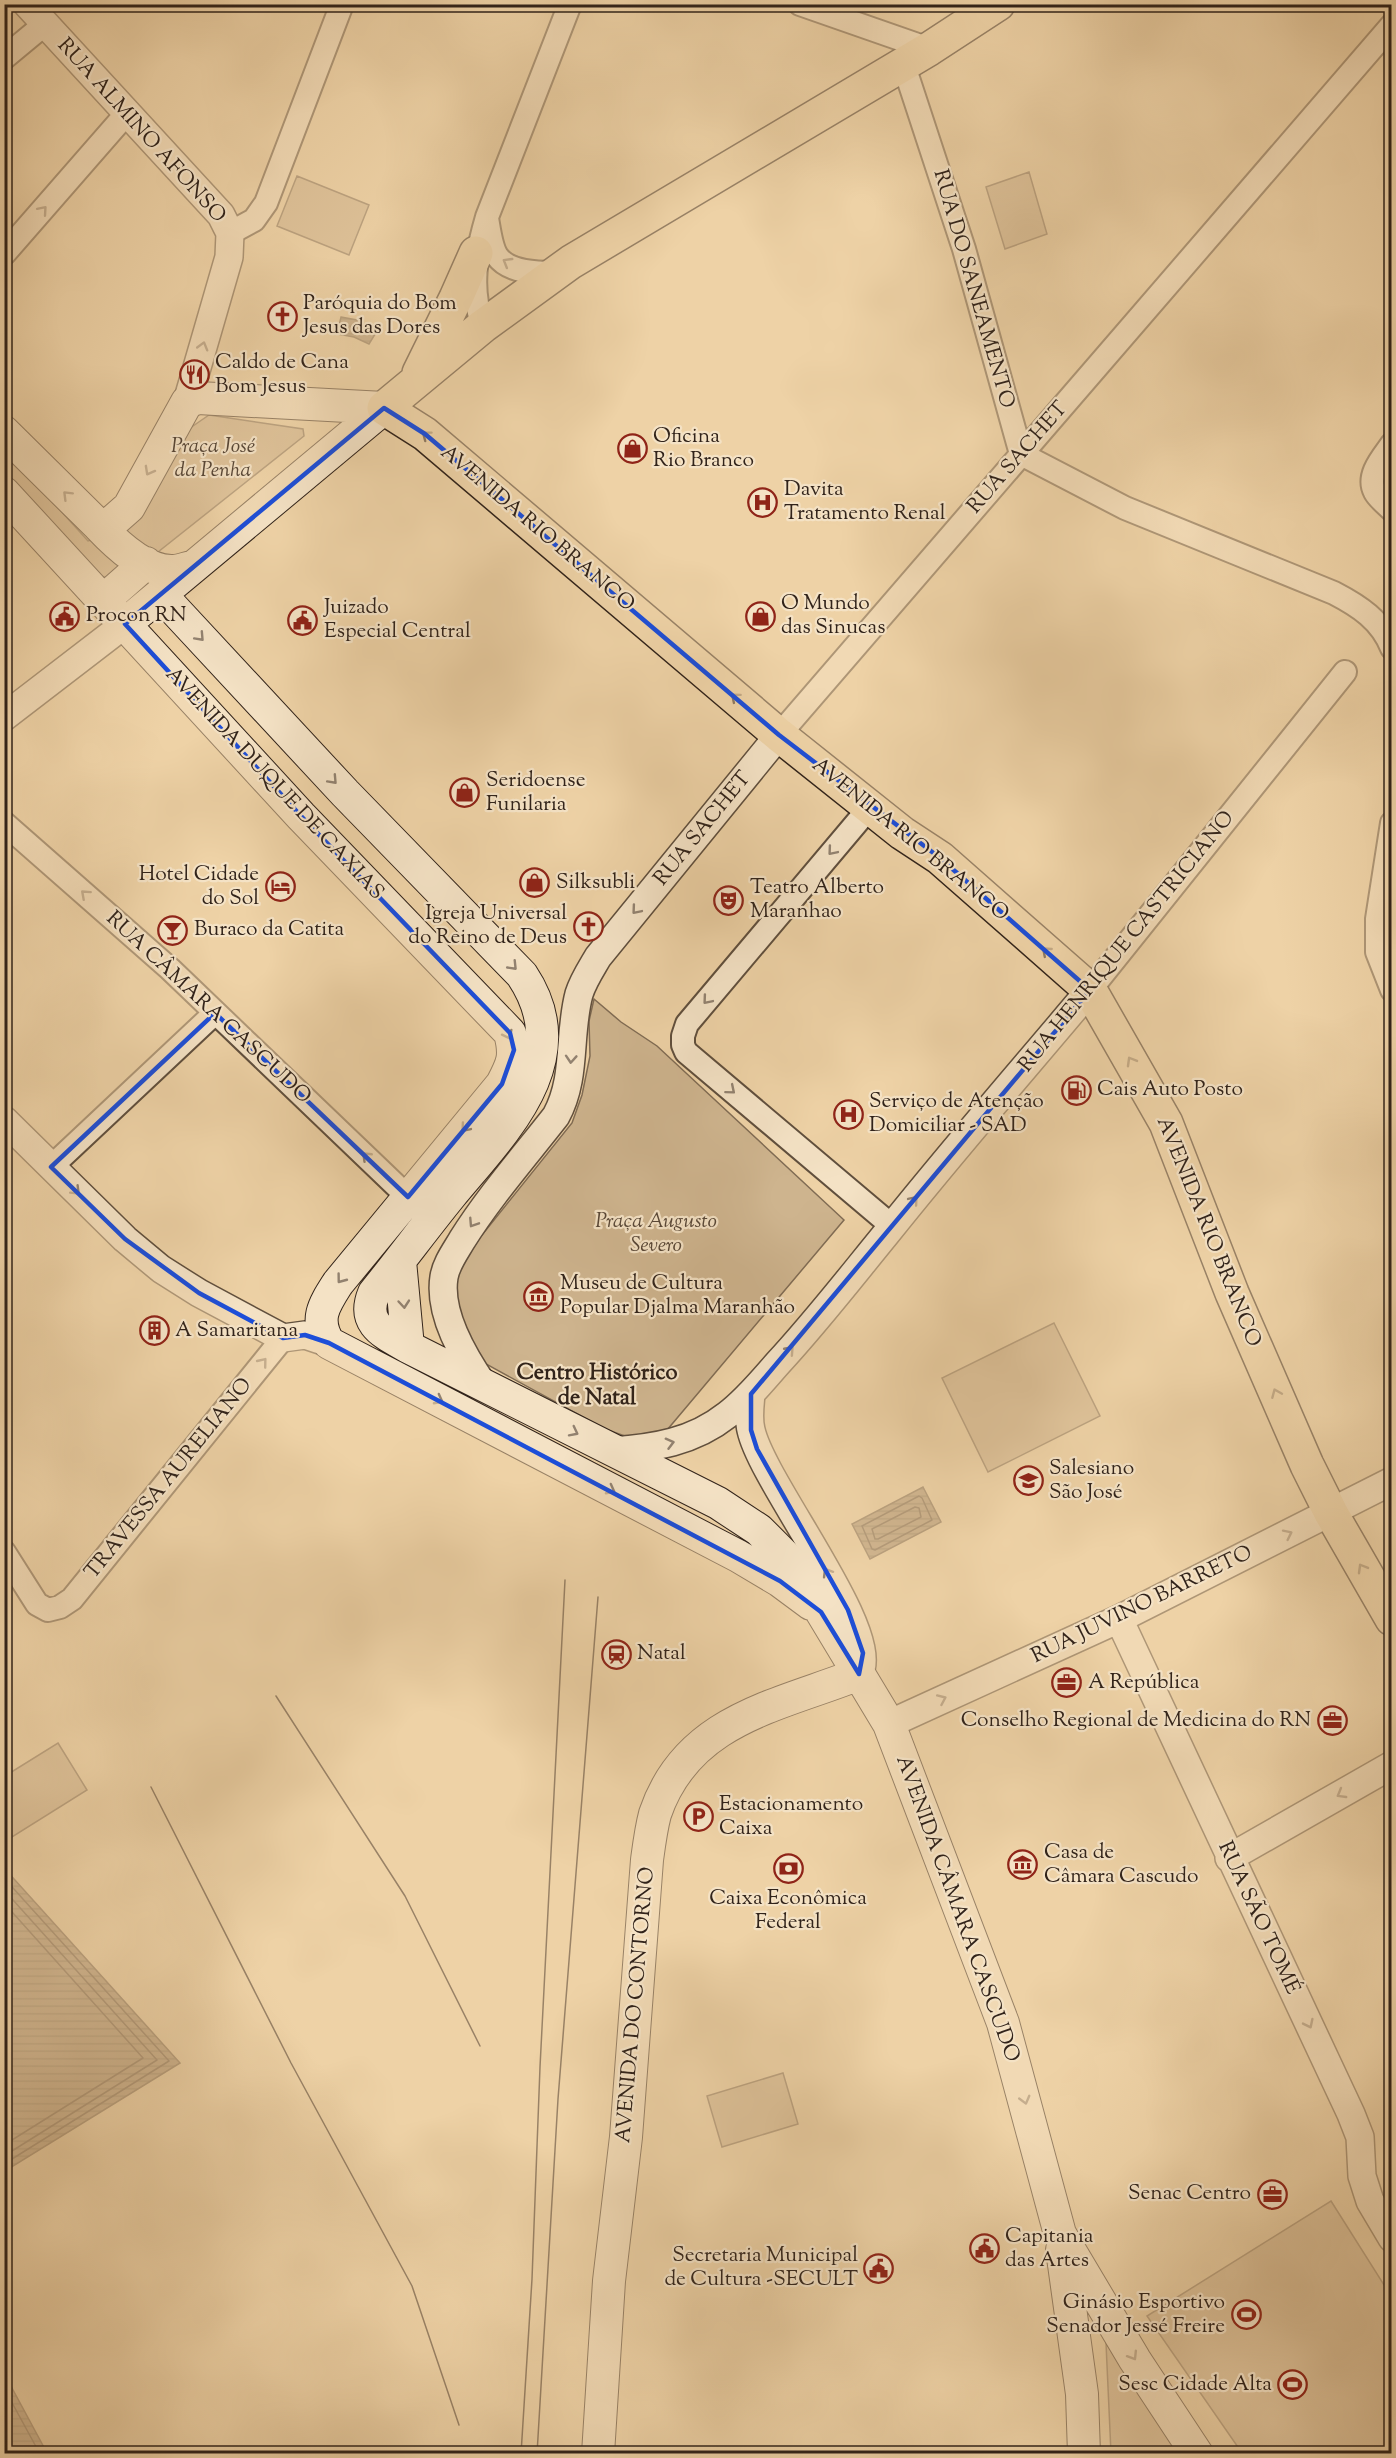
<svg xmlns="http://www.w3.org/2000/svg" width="1396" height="2458" viewBox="0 0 1396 2458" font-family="'Sorts Mill Goudy',serif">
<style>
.park{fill:#ceb48e;stroke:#806c54;stroke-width:1.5}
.water{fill:url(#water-rules);stroke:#7c6851;stroke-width:1.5}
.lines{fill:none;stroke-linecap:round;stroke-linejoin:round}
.shore{stroke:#705c48;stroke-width:1.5}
.minor-casing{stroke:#604f3d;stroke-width:26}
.tertiary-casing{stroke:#604f3d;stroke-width:30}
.secondary-casing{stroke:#31231a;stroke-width:34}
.primary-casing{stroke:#31231a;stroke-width:36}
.minor{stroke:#f4e2c5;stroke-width:22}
.tertiary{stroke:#f4e2c5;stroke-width:27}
.secondary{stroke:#f4e2c5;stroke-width:32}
.primary{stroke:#eed2a6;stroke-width:33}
.tram{stroke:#31231a;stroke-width:1.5}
.oneway{stroke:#928270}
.oneway2{stroke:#907a60}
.marked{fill:none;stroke:#1d4ed8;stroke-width:4.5;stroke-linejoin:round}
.labels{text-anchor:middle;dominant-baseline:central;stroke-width:4.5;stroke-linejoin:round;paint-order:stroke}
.street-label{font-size:21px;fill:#31231a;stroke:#f4e2c5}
.poi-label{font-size:21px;fill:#31231a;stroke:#f4e2c5;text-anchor:start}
.park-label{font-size:21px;font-style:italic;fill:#584737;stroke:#f4e2c5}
.neighbourhood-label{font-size:22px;font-weight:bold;fill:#31231a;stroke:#f4e2c5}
</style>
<defs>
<pattern id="water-rules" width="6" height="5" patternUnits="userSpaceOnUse" patternTransform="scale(1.5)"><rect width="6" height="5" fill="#ae9676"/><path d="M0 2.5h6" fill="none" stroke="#8e7a60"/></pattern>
</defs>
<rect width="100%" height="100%" fill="#eed2a6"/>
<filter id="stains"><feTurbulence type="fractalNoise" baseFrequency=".00333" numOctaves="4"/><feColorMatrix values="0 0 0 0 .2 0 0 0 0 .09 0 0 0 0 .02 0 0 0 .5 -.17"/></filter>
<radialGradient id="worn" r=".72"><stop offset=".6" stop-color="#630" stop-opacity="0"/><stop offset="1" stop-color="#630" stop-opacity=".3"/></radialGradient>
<path class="park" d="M1029,172L1047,234L1005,249L986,187Z
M297,176L369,205L349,255L277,226Z
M209,415L303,429L304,436L119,583L99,575L5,484L4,448L88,541L117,534L180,435Z
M594,999L621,1022L657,1046L844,1220L667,1430L636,1440L605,1429L486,1364L476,1354L455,1303L458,1271L478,1240L572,1123L582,1095L590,1056L589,1021Z
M1054,1323L1100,1416L988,1472L942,1378Z
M58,1743L87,1790L12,1837L5,1825V1776Z
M783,2073L798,2124L722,2147L707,2096Z
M1331,2201L1391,2296V2453H1242L1147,2316Z
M1106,2343L1184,2453H1111Z"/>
<path class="water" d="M341,317L357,320L377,331L369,344L354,337L337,334Z
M923,1487L941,1522L870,1559L852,1524Z
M5,1869L180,2063L5,2171H4Z
M5,2375L47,2453H5Z"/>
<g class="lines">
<path class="shore" d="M919,1496L922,1498L932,1520L875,1550L872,1549L862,1526Z
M915,1507L919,1508L921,1517L878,1539H875L872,1529Z
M4,1878L169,2061L4,2164
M4,1890L157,2060L4,2156
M4,1903L143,2058L4,2145
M4,2388L40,2454"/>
<defs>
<path id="minor" d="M800,4L929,49
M4,58L45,24
M903,63L964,249L1021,454L1125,508L1334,593C1359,606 1381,620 1392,648
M487,218C489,229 491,247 497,256C509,273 538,273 556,273
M230,233L254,220L266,203L342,4
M4,254L127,113
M483,326C469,288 476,255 487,217L570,4
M1392,444C1383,457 1366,475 1375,492C1378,498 1386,504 1392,510
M779,735L1392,25
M870,807L687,1024L683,1036V1045L686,1052L892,1226
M4,823L170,969L408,1197
M1392,823L1377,919V952L1392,990
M1090,990L1345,672
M51,1167L215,1013
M4,1552L37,1604L48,1610L60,1607L72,1599L283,1338"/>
<path id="tertiary" d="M27,4L221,215L230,233L229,257L187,402
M4,717L125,624
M4,1120L125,1239L161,1269L199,1293L283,1338L305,1335L329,1343
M484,1386C464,1357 438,1314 444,1277C446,1264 455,1252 462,1240C489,1197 524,1157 556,1116C577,1078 568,1035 579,994C583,981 591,969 598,957L779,735
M751,1394C750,1406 748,1418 751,1430C763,1484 883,1632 859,1674
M612,1451C654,1448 693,1442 727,1415C746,1401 762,1381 778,1363C816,1322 850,1278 886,1234C952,1151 1022,1071 1090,990
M1119,1619L1351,2114L1360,2137L1362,2176L1370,2201L1392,2238
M889,1724L1119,1619L1392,1481
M1229,1858L1392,1765"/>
<path id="secondary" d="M4,432L99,526L112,522L129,507L187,402L198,398L384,408
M4,493L301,816L510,1033C516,1056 513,1063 502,1084L338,1283C324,1305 314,1319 329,1343L738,1556L780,1581L811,1604
M99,526C117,545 145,572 173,571C179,571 186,568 192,567
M161,595L345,793L522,975C579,1060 503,1132 451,1195C425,1227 400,1261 374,1293C361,1324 384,1333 408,1347L718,1503L759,1530L792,1563L889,1724L1003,2023L1060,2234L1135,2360L1197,2454
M104,600L146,563
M125,624L384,408
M400,1261L408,1347
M1062,2250L1082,2394L1084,2454
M598,2454L609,2281L626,2137L647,1860C649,1845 651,1829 655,1814C687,1719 778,1706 859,1674"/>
<path id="primary" d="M998,4L929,49L571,262L483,326L384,408L425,434L779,735L902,833L940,858L1090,990L1166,1123L1232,1293L1307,1465L1331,1513L1392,1619
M419,373L456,298L476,253"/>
</defs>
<use href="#minor" class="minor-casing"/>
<use href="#tertiary" class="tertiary-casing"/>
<use href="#secondary" class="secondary-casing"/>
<use href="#primary" class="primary-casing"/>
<use href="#minor" class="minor"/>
<use href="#tertiary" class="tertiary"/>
<use href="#secondary" class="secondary"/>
<use href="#primary" class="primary"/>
<path class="tram" d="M276,1696L405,1896L480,2046
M151,1787L291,2063L412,2286L459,2425
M521,2454L532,2279L540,2067L565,1580
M537,2454L558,2099L598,1597"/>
</g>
<defs><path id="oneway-chevron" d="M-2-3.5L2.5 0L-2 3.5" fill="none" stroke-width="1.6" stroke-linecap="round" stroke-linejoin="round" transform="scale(1.5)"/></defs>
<g class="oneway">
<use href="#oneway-chevron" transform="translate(43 210) rotate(-49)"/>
<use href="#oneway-chevron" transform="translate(507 262) rotate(-149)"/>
<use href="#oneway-chevron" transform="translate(203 346) rotate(-74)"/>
<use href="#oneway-chevron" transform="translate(149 471) rotate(119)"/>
<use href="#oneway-chevron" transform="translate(67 495) rotate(-135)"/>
<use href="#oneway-chevron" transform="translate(200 637) rotate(47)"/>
<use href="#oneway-chevron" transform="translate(333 780) rotate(47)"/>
<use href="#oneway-chevron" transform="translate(832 851) rotate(130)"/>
<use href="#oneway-chevron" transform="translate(85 894) rotate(-138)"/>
<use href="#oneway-chevron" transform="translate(636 910) rotate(130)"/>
<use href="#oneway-chevron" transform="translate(513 966) rotate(46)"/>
<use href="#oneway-chevron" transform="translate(707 1000) rotate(130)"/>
<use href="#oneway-chevron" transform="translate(508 1035) rotate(63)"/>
<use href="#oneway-chevron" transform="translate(571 1059) rotate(94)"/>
<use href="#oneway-chevron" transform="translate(731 1090) rotate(40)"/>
<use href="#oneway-chevron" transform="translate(465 1128) rotate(130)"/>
<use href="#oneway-chevron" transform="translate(366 1156) rotate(-136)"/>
<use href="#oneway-chevron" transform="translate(76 1191) rotate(45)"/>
<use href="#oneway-chevron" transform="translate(914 1200) rotate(-50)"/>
<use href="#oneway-chevron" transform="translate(473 1223) rotate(123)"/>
<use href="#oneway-chevron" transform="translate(341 1279) rotate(127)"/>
<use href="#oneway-chevron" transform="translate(404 1304) rotate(85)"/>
<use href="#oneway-chevron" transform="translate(790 1350) rotate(-48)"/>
<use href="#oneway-chevron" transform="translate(263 1362) rotate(-51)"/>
<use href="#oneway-chevron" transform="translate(439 1400) rotate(28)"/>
<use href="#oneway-chevron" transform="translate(574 1432) rotate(27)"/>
<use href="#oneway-chevron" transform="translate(670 1443) rotate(-15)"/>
<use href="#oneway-chevron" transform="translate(611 1490) rotate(28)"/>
<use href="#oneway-chevron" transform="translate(1288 1534) rotate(-26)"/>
<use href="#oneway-chevron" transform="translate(827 1572) rotate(-121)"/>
<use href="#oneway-chevron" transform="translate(942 1699) rotate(-24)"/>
<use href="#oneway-chevron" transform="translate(1341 1794) rotate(150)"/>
<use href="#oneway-chevron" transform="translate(1309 2024) rotate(64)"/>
<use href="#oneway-chevron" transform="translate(1025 2100) rotate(75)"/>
<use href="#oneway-chevron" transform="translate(1133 2356) rotate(58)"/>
</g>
<g class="oneway2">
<use href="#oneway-chevron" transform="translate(426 435) rotate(-143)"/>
<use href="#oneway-chevron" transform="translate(735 697) rotate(-140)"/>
<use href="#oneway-chevron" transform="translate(1046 951) rotate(-139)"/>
<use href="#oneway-chevron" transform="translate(1131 1061) rotate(-120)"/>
<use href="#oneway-chevron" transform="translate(1276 1393) rotate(-113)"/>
<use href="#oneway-chevron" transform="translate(1362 1568) rotate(-120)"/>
</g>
<path d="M0 0H1396V2458H0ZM384,408L425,434L779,735L940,858L1090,990L751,1394V1430L757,1449L848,1610L863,1653L859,1674L821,1612L780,1581L329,1343L305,1335L283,1338L199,1293L125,1239L51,1167L215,1013L408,1197L502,1084L514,1050L510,1033L301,816L125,624Z" fill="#eed2a6" fill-opacity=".55" fill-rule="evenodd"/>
<path class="marked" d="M384,408L425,434L779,735L940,858L1090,990L751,1394V1430L757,1449L848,1610L863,1653L859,1674L821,1612L780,1581L329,1343L305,1335L283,1338L199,1293L125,1239L51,1167L215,1013L408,1197L502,1084L514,1050L510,1033L301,816L125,624Z"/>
<defs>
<symbol id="church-ring" viewBox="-11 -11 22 22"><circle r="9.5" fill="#f4e2c5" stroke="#8f2418" stroke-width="1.5"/><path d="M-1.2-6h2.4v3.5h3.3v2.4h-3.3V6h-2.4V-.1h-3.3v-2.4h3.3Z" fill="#8f2418"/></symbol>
<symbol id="restaurant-ring" viewBox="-11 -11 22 22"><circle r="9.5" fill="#f4e2c5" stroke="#8f2418" stroke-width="1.5"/><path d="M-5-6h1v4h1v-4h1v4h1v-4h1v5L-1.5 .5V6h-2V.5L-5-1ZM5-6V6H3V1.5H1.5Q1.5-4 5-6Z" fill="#8f2418"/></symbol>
<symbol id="shop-ring" viewBox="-11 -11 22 22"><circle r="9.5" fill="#f4e2c5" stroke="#8f2418" stroke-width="1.5"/><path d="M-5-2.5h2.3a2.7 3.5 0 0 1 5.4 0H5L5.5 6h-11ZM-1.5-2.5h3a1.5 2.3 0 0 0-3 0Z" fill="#8f2418"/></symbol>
<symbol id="hospital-ring" viewBox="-11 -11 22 22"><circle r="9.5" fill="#f4e2c5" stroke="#8f2418" stroke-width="1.5"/><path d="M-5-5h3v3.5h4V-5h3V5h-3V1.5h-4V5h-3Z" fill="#8f2418"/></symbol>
<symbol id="civic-ring" viewBox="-11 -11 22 22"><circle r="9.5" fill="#f4e2c5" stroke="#8f2418" stroke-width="1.5"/><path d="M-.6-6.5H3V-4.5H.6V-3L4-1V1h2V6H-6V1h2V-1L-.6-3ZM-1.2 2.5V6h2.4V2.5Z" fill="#8f2418"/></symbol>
<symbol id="hotel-ring" viewBox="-11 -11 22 22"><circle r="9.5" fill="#f4e2c5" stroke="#8f2418" stroke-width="1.5"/><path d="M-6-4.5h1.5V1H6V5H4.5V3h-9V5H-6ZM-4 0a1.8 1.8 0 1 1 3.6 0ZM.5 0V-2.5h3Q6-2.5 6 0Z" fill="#8f2418"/></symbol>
<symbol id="theatre-ring" viewBox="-11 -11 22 22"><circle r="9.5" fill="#f4e2c5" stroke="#8f2418" stroke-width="1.5"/><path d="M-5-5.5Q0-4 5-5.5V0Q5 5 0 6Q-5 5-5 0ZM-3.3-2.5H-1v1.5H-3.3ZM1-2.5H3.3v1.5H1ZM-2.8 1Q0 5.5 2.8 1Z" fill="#8f2418"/></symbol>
<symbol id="bar-ring" viewBox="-11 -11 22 22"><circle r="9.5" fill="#f4e2c5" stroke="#8f2418" stroke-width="1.5"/><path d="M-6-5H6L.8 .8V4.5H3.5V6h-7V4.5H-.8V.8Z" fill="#8f2418"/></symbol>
<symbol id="fuel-ring" viewBox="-11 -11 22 22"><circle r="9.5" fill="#f4e2c5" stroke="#8f2418" stroke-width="1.5"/><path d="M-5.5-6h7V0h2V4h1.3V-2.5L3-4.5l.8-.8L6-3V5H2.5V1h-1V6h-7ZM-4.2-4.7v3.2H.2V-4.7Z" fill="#8f2418"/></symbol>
<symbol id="museum-ring" viewBox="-11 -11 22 22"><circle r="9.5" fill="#f4e2c5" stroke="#8f2418" stroke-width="1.5"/><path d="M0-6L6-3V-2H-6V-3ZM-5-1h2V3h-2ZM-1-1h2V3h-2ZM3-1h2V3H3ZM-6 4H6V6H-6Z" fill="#8f2418"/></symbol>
<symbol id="building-ring" viewBox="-11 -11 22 22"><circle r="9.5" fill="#f4e2c5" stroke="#8f2418" stroke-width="1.5"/><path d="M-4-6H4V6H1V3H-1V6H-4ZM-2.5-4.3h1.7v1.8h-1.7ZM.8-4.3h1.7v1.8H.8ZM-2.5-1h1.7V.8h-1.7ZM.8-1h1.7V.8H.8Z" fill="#8f2418"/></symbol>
<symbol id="school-ring" viewBox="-11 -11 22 22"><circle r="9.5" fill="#f4e2c5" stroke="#8f2418" stroke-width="1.5"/><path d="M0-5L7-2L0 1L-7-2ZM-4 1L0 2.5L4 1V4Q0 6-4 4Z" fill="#8f2418"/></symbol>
<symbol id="station-ring" viewBox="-11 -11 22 22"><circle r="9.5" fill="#f4e2c5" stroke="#8f2418" stroke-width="1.5"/><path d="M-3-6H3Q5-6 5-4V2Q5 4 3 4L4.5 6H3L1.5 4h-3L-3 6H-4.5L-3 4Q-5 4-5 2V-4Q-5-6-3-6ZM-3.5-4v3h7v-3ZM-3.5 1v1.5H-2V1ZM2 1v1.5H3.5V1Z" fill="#8f2418"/></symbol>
<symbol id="office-ring" viewBox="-11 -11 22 22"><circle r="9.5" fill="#f4e2c5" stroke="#8f2418" stroke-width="1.5"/><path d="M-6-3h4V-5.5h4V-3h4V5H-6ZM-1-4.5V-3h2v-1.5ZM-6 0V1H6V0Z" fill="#8f2418"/></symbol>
<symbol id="parking-ring" viewBox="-11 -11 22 22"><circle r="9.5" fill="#f4e2c5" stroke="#8f2418" stroke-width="1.5"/><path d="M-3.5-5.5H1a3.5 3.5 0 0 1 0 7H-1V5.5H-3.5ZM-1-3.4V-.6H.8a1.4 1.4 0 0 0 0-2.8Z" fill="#8f2418"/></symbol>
<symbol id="bank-ring" viewBox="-11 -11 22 22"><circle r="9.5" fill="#f4e2c5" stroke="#8f2418" stroke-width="1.5"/><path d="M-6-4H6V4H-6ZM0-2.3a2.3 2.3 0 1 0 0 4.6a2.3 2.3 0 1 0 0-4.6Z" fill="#8f2418"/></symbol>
<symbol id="stadium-ring" viewBox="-11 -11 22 22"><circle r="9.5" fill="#f4e2c5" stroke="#8f2418" stroke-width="1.5"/><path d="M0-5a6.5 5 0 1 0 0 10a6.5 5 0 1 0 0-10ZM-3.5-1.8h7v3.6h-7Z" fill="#8f2418"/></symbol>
</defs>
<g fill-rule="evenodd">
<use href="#church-ring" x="266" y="300" width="33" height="33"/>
<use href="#restaurant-ring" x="178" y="358" width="33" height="33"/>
<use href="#shop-ring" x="616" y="432" width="33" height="33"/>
<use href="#hospital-ring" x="746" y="486" width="33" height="33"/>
<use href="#civic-ring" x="48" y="600" width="33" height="33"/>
<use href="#shop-ring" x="744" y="600" width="33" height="33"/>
<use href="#civic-ring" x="286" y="604" width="33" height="33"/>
<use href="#shop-ring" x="448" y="776" width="33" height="33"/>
<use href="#shop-ring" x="518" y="866" width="33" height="33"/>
<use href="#hotel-ring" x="264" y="870" width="33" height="33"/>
<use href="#theatre-ring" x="712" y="884" width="33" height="33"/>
<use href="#church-ring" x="572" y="910" width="33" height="33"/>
<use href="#bar-ring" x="156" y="914" width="33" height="33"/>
<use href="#fuel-ring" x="1060" y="1074" width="33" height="33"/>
<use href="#hospital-ring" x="832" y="1098" width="33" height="33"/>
<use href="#museum-ring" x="522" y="1280" width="33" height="33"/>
<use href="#building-ring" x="138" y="1314" width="33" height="33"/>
<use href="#school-ring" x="1012" y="1464" width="33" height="33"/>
<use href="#station-ring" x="600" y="1638" width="33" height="33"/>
<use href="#office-ring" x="1050" y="1666" width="33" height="33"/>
<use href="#office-ring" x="1316" y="1704" width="33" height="33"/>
<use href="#parking-ring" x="682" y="1800" width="33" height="33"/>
<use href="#museum-ring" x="1006" y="1848" width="33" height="33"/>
<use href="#bank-ring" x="772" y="1852" width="33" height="33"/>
<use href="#office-ring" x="1256" y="2178" width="33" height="33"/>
<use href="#civic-ring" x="968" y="2232" width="33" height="33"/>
<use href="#civic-ring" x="862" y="2252" width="33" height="33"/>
<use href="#stadium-ring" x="1230" y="2298" width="33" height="33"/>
<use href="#stadium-ring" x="1276" y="2368" width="33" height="33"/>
</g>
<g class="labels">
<g class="street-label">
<text transform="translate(141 131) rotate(48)">RUA ALMINO AFONSO</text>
<text transform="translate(973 289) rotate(74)">RUA DO SANEAMENTO</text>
<text transform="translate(1018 458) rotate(-49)">RUA SACHET</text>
<text transform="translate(537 529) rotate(40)">AVENIDA RIO BRANCO</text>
<text transform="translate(274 784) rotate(47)">AVENIDA DUQUE DE CAXIAS</text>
<text transform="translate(703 829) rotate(-51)">RUA SACHET</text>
<text transform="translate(910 840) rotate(39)">AVENIDA RIO BRANCO</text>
<text transform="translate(1127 942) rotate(-51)">RUA HENRIQUE CASTRICIANO</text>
<text transform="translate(208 1008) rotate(43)">RUA CÂMARA CASCUDO</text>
<text transform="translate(1208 1232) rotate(68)">AVENIDA RIO BRANCO</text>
<text transform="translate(169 1479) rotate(-51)">TRAVESSA AURELIANO</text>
<text transform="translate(1142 1605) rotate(-26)">RUA JUVINO BARRETO</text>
<text transform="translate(957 1909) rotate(70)">AVENIDA CÂMARA CASCUDO</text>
<text transform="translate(1258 1918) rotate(65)">RUA SÃO TOMÉ</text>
<text transform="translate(636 2005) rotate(-85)">AVENIDA DO CONTORNO</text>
</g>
<g class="poi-label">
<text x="303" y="304">Paróquia do Bom<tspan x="303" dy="24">Jesus das Dores</tspan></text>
<text x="215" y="363">Caldo de Cana<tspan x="215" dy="24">Bom Jesus</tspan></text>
<text x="653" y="437">Oficina<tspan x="653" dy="24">Rio Branco</tspan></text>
<text x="784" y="490">Davita<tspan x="784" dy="24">Tratamento Renal</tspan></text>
<text x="781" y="604">O Mundo<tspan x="781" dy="24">das Sinucas</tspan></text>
<text x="324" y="608">Juizado<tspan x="324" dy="24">Especial Central</tspan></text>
<text x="86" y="616">Procon RN</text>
<text x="486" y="781">Seridoense<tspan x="486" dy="24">Funilaria</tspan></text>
<text x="259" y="875" text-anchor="end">Hotel Cidade<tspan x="259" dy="24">do Sol</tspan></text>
<text x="556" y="883">Silksubli</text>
<text x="750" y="888">Teatro Alberto<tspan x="750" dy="24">Maranhao</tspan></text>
<text x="567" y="914" text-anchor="end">Igreja Universal<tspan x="567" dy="24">do Reino de Deus</tspan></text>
<text x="194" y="930">Buraco da Catita</text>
<text x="1097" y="1090">Cais Auto Posto</text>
<text x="869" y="1102">Serviço de Atenção<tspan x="869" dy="24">Domiciliar - SAD</tspan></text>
<text x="560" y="1284">Museu de Cultura<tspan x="560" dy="24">Popular Djalma Maranhão</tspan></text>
<text x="175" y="1331">A Samaritana</text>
<text x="1049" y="1469">Salesiano<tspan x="1049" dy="24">São José</tspan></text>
<text x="637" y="1654">Natal</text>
<text x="1088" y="1683">A República</text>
<text x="1311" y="1721" text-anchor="end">Conselho Regional de Medicina do RN</text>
<text x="719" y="1805">Estacionamento<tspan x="719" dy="24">Caixa</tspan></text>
<text x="1044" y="1853">Casa de<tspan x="1044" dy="24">Câmara Cascudo</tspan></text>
<text x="788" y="1899" text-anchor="middle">Caixa Econômica<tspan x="788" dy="24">Federal</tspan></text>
<text x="1251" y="2194" text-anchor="end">Senac Centro</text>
<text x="1005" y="2237">Capitania<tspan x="1005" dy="24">das Artes</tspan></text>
<text x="858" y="2256" text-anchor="end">Secretaria Municipal<tspan x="858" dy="24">de Cultura -SECULT</tspan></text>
<text x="1225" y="2303" text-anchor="end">Ginásio Esportivo<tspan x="1225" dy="24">Senador Jessé Freire</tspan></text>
<text x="1272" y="2385" text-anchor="end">Sesc Cidade Alta</text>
</g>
<g class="park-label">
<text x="213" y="447">Praça José<tspan x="213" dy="24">da Penha</tspan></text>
<text x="656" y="1222">Praça Augusto<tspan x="656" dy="24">Severo</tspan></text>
</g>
<g class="neighbourhood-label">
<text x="597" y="1374">Centro Histórico<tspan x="597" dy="25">de Natal</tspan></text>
</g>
</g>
<rect width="1396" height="2458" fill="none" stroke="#eed2a6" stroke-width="24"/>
<rect x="6" y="6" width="1384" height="2446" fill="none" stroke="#31231a" stroke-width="3"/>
<rect x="12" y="12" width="1372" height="2434" fill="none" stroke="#31231a" stroke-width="1.5"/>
<rect width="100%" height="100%" filter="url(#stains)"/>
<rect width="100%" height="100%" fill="url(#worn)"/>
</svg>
